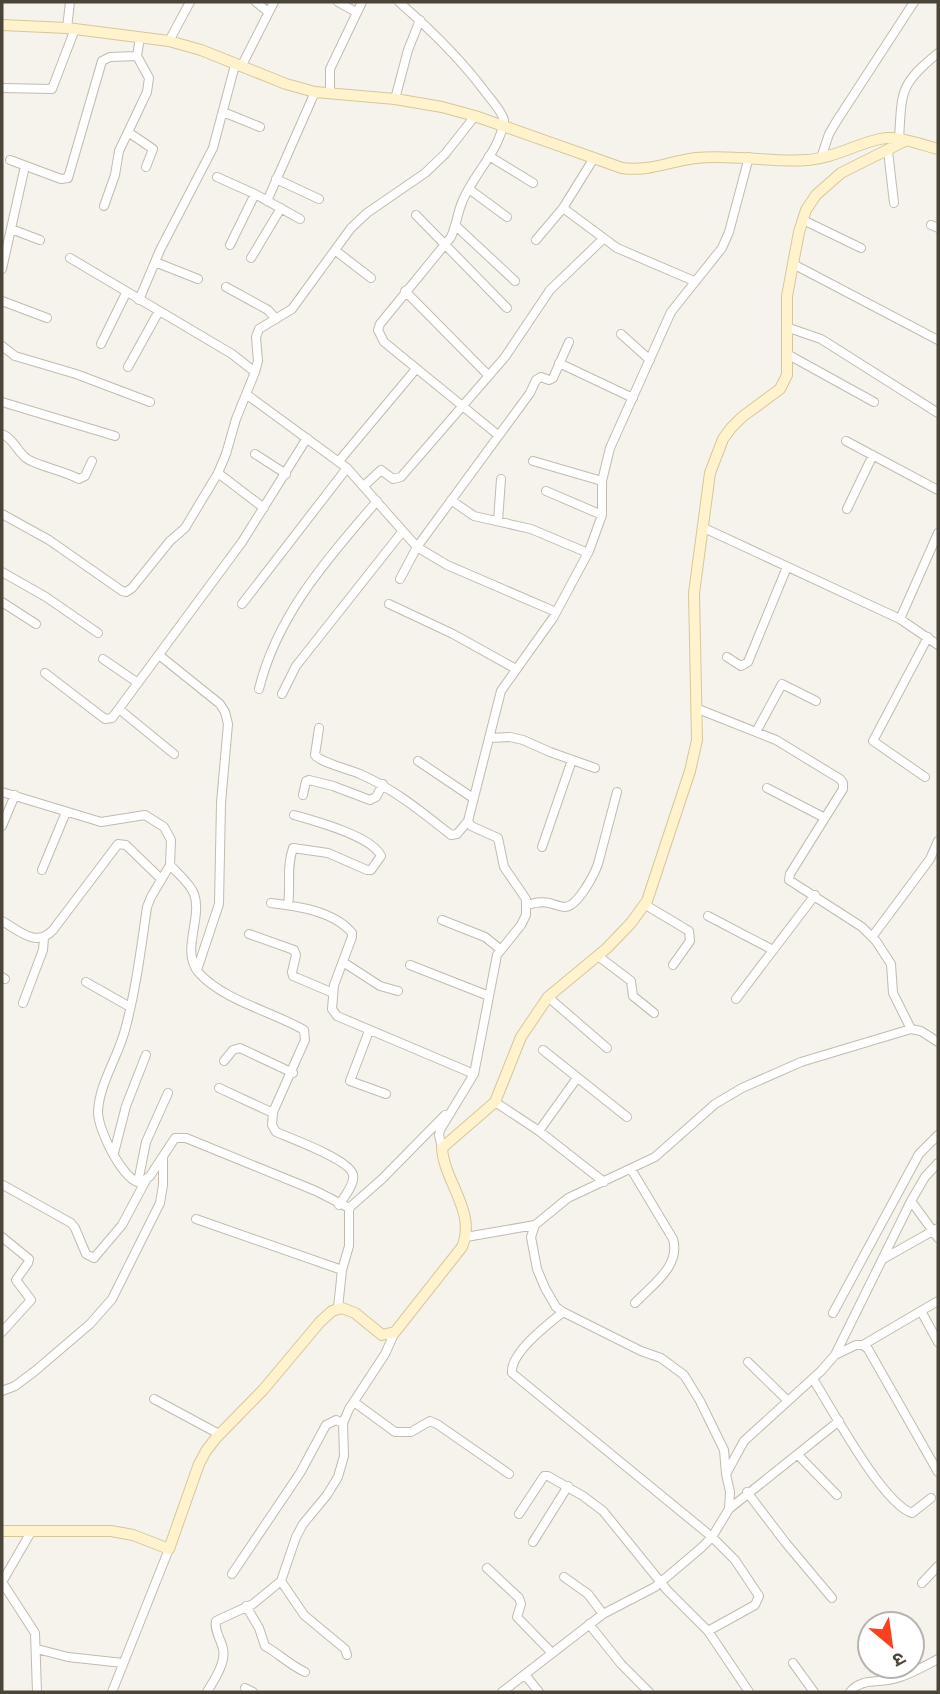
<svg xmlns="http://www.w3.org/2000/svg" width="940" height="1694" viewBox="0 0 940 1694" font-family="'Nunito Sans','Noto Sans Devanagari',sans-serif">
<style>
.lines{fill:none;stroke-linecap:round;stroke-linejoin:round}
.street-casing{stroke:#c2bbae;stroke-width:10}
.secondary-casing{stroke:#d6c79b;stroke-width:12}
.street{stroke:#fff;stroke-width:8}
.secondary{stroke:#fff3cd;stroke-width:10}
</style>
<rect width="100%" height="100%" fill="#f6f3ec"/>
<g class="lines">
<defs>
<path id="street" d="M256,2L268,12
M338,2L356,12
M399,2C431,30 461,59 486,93C493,102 501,110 504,120C500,152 471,176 461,205C457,216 456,226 451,237L380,324L378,330L384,342L498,435
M67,28L70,2
M169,41L190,2
M241,67L274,2
M2,88L52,89L75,29
M330,94V69L362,2
M395,99L408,50L420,20
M223,112L260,127
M128,132L153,149L146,167
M899,139C902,91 899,85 938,53
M888,151L894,203
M489,156L533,183
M821,158L829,134L836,122L914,2
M10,160L61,179L68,178L102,61L110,57L137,56
M217,177L255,194L300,219
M276,179L319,199
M469,189L507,217
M267,201L315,92
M104,206L115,175L119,151L147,92L149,78L137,56L140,37
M563,208L617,248L694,281
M416,215L507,308
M803,220L861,248
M931,225L938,228
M456,226L515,281
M11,229L40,240
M536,240L563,208L594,158
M230,245L255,194
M336,251L371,278
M70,258L232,354L255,372
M251,258L281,208
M155,262L198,279
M793,264L938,340
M2,269L25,166
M226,287L268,310L276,319
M405,291L488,375
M139,300L160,250L213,148L235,65
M2,301L47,318
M786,327L821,339L938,413
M621,334L650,360
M101,344L126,293
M2,346L15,356L76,374L150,402
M787,354L874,402
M559,363L633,398
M128,367L159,311
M246,394L347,468L417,547L447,565L556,612
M2,402L115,436
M2,434C14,439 16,450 26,458C34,465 65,471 79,479L85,476L92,461
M846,441L938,490
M255,454L286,474
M339,461L416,369
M533,461L602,481
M218,473L264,508
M365,485L381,470L393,479L401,477L505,357L550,290L603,239
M546,491L602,515
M451,500L474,516L531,529L588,553
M847,509L873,455
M2,514L49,540L122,591L126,592L132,588L170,541L185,528L218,473L226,454L236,419L255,372L258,361L256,337L259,329L292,309L351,228L367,213L425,173L445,154L475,116
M498,521L501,479
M704,528L900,619L938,645
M2,572L46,597L98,633
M400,579L417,547L530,393L536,380L541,377L549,380L553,378L569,342
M2,602L36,624
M242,604L347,468
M389,604L453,634L516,669
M900,619L938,533
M159,655L220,704L225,712L228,724L221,803L219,904L197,970
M727,657L741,666L748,662L787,567
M103,659L138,683
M45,673L105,719L112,718L242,542L307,438
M259,689C277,615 328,558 377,501
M282,694L296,666L402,532
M119,709L174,754
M698,709L776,740L840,779L843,783V789L790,874L789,880L862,927L876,941L891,964L893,993L911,1029
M319,728L315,755C321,763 349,769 360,774C394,789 422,812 451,835L457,834L468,821
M756,732L782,684L816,701
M489,738L510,737L523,740L550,752L595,768
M418,761L473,798
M925,777L873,741L928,637
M767,788L825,818
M2,792L101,822L145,815L164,827L171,840L170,865L151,897L147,907C141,948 136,990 125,1030C118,1057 99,1084 98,1112C98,1130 123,1181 141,1183L150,1176L175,1138H186L316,1191L349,1208L382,1179L445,1115
M303,795L306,781L309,780L333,786L370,800L376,797L383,784
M2,826L15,795
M542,847L572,760
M170,865C177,873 190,883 194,894C203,918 180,951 199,973C223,1000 273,1012 304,1030L305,1040L273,1112L272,1125L276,1132C290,1138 351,1160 353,1175C355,1184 344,1197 339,1205
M42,870L66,812
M271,903C297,906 334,911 352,933V937L334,985L332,1009L337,1016L474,1074
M644,904L689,931L690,941L673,965
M288,905C291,885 286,868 293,848L328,853L367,870H371L381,856C372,836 315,821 294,815
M527,905C534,903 541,901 549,903C554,904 560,907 565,907C578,906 594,875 598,864L617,792
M708,916L773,950
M442,920L485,937L500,949
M2,921C20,931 36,948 53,930L118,844L126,845L161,879
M249,934L294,950L296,955L292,972L293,976L333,993
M872,937L930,859L938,841
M598,956L631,981L633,996L654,1013
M343,962L380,986L398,991
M410,965L489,996
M2,977L5,979
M86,982L130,1007
M548,997L607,1048
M736,999L815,895
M23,1003L43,950L44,938
M369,1031L350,1081L386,1094
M543,1050L627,1117
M224,1061L233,1050L240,1048L293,1073
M219,1088L273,1113
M495,1102L539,1131L604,1182
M539,1131L577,1078
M442,1148L439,1135L440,1130L474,1074L497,955L521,925L526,915V899L504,867L498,838L471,826L468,821L501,691L553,618L589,551L602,515V481L610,448L671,312L722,248L729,232L749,157
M114,1153L126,1106L146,1055
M631,1169L673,1239C681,1266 652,1285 635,1303
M138,1182L146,1142L168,1093
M3,1185L71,1223L75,1228L86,1254L94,1258L122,1225L146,1180
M911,1201L938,1238
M196,1219L342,1270
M2,1237L29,1259L28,1263L16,1280L31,1300L2,1332
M466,1237L535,1225
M883,1259L938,1228
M338,1308L342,1270L349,1246V1208
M921,1311L938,1342
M563,1312C548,1324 510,1353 512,1373L712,1537L735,1560L759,1596L755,1605L708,1631
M833,1313L919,1154L938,1135
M863,1345L868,1349L938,1472
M835,1355L856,1345H863L938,1301
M748,1362L787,1400
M813,1379C832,1409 882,1503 912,1513L931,1498
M2,1391L15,1386L35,1371L90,1324L112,1299L160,1203L163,1185V1157
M154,1399L219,1434
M354,1402L395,1432H411L430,1421L437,1424L509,1474
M798,1455L837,1495
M726,1474L724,1450L700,1401L684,1375L661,1358L641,1351L563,1312L556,1307L545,1288L537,1269L531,1237L535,1225L568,1198L655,1157L715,1104L742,1088L801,1062L911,1029L921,1031L938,1042
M747,1492L785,1542L832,1598
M729,1509L839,1421
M519,1514L544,1476H548L583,1496L603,1511L667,1590L708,1631L749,1692
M533,1542L568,1486
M487,1568L519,1598L521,1604L517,1617L552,1653
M232,1574L300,1473L326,1425L336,1420L343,1423
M564,1577L588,1594L603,1614
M281,1581L304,1615L345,1649L347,1655
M2,1582L35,1633L37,1692
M2,1582L31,1532
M922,1583L938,1566
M246,1606L259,1628L265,1646C279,1654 290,1665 305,1672
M589,1624L621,1664L649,1692
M37,1649L68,1657L123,1663
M793,1663L814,1692
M526,1676L539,1692
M245,1688L253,1692
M112,1692L169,1549
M207,1692C214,1680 226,1663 223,1649C221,1639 214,1631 216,1621L253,1604L281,1581L296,1537L303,1524L327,1495L338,1477L344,1456L343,1423L349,1409L385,1354L395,1332
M502,1692L603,1614L655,1587L701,1548L712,1537L729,1509L730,1492L726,1474L744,1441L821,1371L835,1355L911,1201L925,1177L938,1163
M850,1692C862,1677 880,1684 897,1678C911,1674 925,1666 938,1659"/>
<path id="secondary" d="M2,25L67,28L169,41L201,50L286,84L315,92L395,99L442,107L475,116L622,168C649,172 670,161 696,158C734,154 771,163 808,160C834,158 856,144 880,139C899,135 921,145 938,149
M2,1531H111L133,1535L169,1549L199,1464L206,1451L216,1438L263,1390L320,1322L332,1311L342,1308L355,1313L382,1335L395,1332L462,1247C477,1212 444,1182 442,1148L495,1102L521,1037L548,997L607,948L631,923L647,901L690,771L697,740L694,593L710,473L723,439L731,428L742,417L780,389L787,375V296L799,232L806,210L816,195L841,173L905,141"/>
</defs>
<use href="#street" class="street-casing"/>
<use href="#secondary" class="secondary-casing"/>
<use href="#street" class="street"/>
<use href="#secondary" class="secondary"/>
</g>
<rect width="940" height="1694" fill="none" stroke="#4b4439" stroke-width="7"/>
<g transform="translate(891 1645) rotate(151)"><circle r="33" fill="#ffffff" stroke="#b7b4b0" stroke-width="2"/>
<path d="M0-5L12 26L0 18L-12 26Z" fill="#fc3f1d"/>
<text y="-10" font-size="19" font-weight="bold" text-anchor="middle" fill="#4b4439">उ</text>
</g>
</svg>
